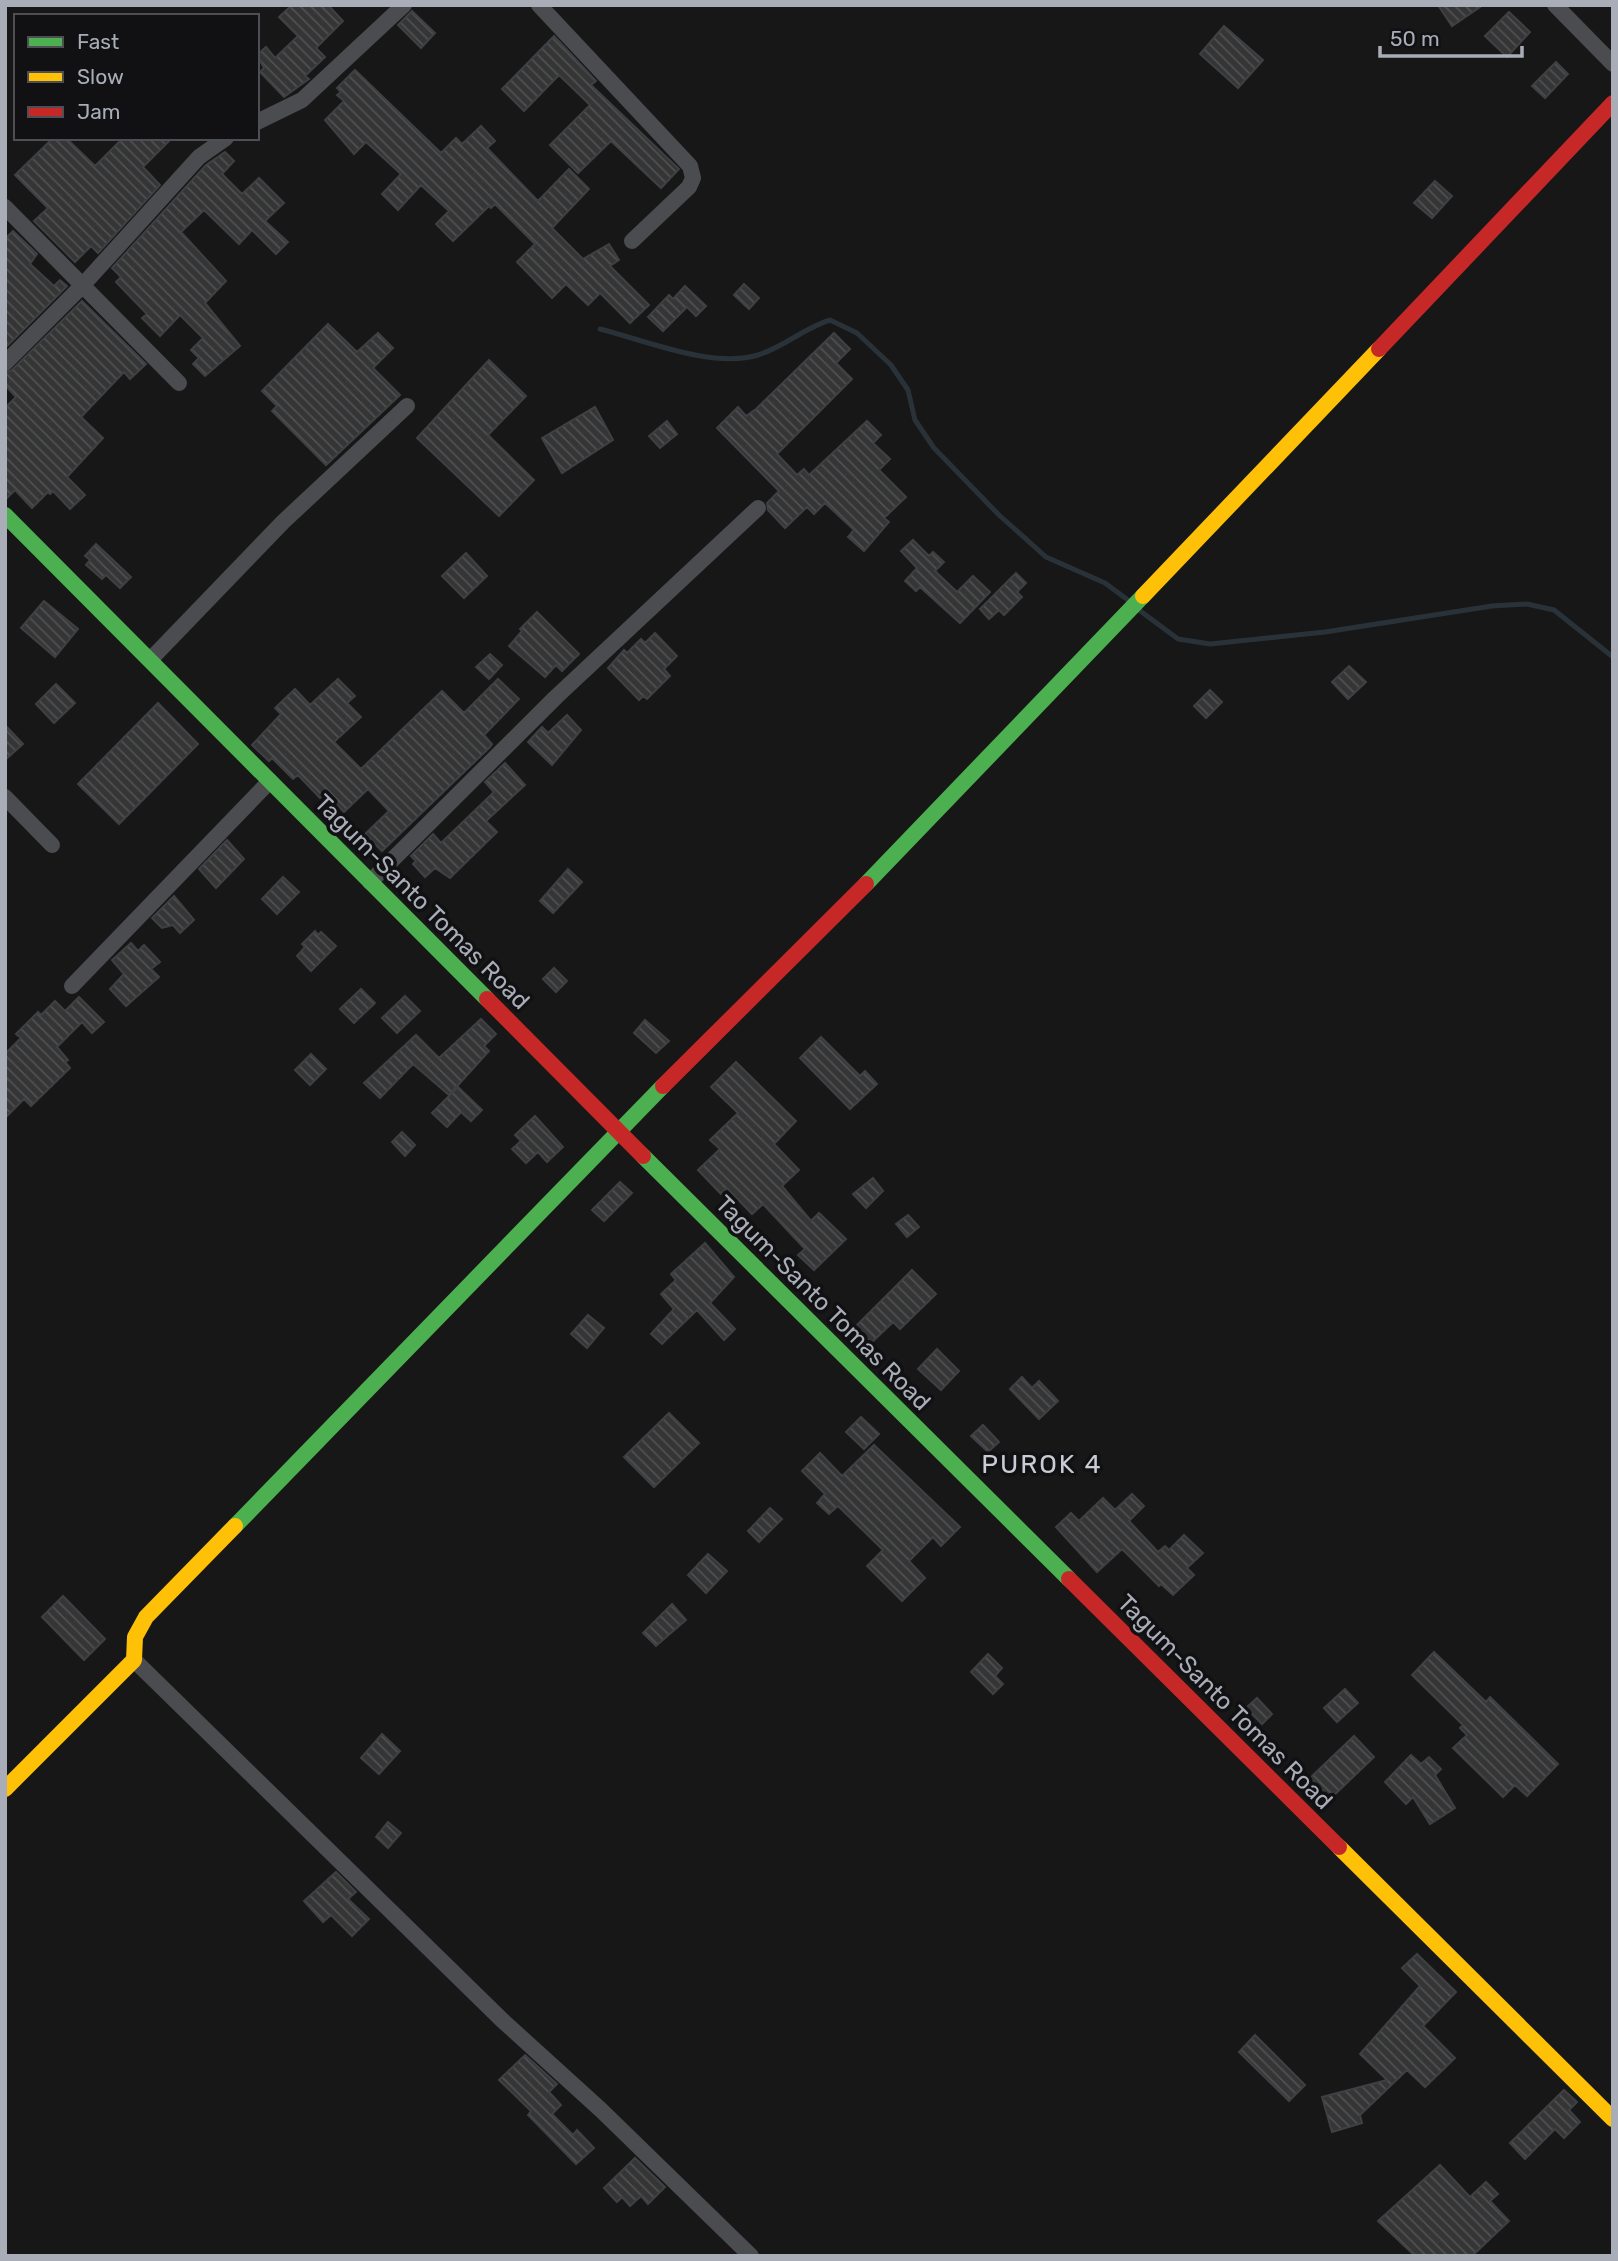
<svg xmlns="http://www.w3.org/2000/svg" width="1618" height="2261" viewBox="0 0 1618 2261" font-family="Rubik,sans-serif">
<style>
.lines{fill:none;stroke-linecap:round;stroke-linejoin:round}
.stream{stroke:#2a3239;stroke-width:5}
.building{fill:url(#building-back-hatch);stroke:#3f4043;stroke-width:2}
.street{stroke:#4b4c50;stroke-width:16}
.fast{stroke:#4caf50;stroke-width:16}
.slow{stroke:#ffc107;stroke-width:16}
.jam{stroke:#c62828;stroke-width:16}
.labels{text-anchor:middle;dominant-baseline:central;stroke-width:7;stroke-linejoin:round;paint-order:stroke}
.street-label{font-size:24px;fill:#a8adb8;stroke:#111113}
.neighbourhood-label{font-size:26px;letter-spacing:2px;fill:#c9ccd4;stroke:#111113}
</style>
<defs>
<pattern id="building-back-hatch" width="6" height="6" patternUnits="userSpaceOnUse" patternTransform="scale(1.75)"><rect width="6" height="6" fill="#353536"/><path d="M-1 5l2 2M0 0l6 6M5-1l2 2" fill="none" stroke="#4f5051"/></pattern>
</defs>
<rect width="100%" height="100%" fill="#171717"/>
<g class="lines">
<path class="stream" d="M600,329C644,340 713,369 758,355C784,347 804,328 830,320L857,333L891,365L908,390L915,420L934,448L999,515L1046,557L1105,583L1132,603
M1139,610L1178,639L1210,644L1325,632L1492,606L1527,604L1554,610L1613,657"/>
</g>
<path class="building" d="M292,5H328L343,21L316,48L325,57L305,76L309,79L284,97L260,72L264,68L257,55L266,47L275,58L298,36L279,17Z
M1438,5H1483L1452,26Z
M412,11L435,33L421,48L398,25Z
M1509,12L1530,32L1507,57L1485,36Z
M1224,26L1263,60L1238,88L1200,54Z
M554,36L596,81L591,85L679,169L661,188L611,141L578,173L550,145L590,105L559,75L524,111L502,89Z
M1556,62L1568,74L1545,98L1532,86Z
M355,70L441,153L456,138L462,144L481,126L495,141L487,148L538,201L569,169L589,189L552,228L583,259L609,244L619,260L610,266L649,305L630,323L600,293L588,305L566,284L552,298L517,262L535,244L495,204L491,208L489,206L453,241L436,224L449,211L421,185L398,210L382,194L401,174L366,142L354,154L325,120L344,101L337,95L341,92L337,88Z
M53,138H66L95,166L123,138H172L143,167L160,185L98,253L91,246L75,262L34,221L48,208L15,175Z
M225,152L234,161L222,174L242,194L259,178L284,203L265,221L288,242L276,254L252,230L239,244L204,210L181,232L226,281L205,303L240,346L205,376L193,364L199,358L191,350L203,338L180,315L160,336L142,318L147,314L116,282L121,277L112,268L206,165Z
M1435,181L1452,196L1432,218L1414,203Z
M13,231L37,254L30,264L54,286L60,280L67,286L5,348V239Z
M744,284L759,298L749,309L734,295Z
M685,286L706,306L696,316L687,307L663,331L648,317L669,295L673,299Z
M82,301L146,364L130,379L124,372L81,417L103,438L67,477L85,495L70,509L53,491L50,494L48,492L32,508L15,490L5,500V408L16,397L5,385V373L12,370Z
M328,324L357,352L378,333L393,348L373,368L400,395L326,465L272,411L277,406L262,391Z
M834,333L850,349L836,363L852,379L777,454L797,475L804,469L809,475L867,421L881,435L873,443L890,459L879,470L906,497L884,518L889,522L864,551L848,537L854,530L825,503L814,514L807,507L785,528L768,510L767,503L779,491L717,428L738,407L746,416L756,409Z
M489,360L526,396L488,435L534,480L499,516L417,438Z
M595,407L613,440L562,473L542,438Z
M667,421L677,434L660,448L649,436Z
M913,540L929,556L933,552L944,562L935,571L957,592L973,576L990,592L960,623L920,587L916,591L905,581L917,568L901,551Z
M96,544L131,577L120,588L106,575L102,579L86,565L90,560L85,556Z
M466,553L487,576L464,598L442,576Z
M1016,573L1026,583L1017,592L1022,597L1004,615L999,610L989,619L980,609Z
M44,601L78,629L55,657L21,628Z
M537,612L579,654L562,671L556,665L545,677L509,646L522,631L520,629Z
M655,633L677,656L664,669L670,676L647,699L643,696L639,700L608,668L624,650L627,653L641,639L645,643Z
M490,654L502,665L489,679L476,667Z
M1349,666L1366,682L1348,699L1332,682Z
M338,679L355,696L347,703L361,717L334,742L361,769L442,691L464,713L498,679L519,699L484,735L492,744L490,747L382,851L365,834L389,811L368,789L344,812L325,793L320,798L298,775L293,779L272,758L269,761L252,745L281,714L275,708L295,689L310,705Z
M56,684L75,703L54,723L36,704Z
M1210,690L1222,702L1206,718L1194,706Z
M158,703L198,744L119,824L78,784Z
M567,715L581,730L552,765L528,742L542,727L548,733Z
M5,725L23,744L5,760Z
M505,763L525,785L486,821L497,832L450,878L435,868L425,877L413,864L416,861L411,856L433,834L441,843L494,792L485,782Z
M227,840L244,859L216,888L199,869Z
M568,869L582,882L553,913L540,901Z
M283,877L299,892L277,914L262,899Z
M174,896L194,920L180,933L173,925L162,928L152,918Z
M315,931L318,935L321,932L336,946L311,971L297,956L305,947L302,944Z
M131,943L138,951L144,945L160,962L151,969L159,977L126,1006L110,989L124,974L112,960Z
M554,968L567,981L556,992L543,979Z
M361,989L375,1003L354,1023L340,1009Z
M405,996L420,1011L397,1033L382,1018Z
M79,997L104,1022L92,1033L82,1022L57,1047L68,1060L65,1062L70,1068L31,1106L24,1099L5,1118V1054L21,1038L16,1034L38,1012L41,1015L55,1001L65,1011Z
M481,1019L496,1034L484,1046L489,1051L449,1095L413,1064L380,1098L364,1083L416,1035L439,1058Z
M645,1020L669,1041L656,1053L634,1033Z
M821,1037L860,1076L865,1071L877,1084L850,1109L800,1058Z
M311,1054L326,1069L310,1085L295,1070Z
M736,1062L796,1121L774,1144L799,1170L782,1186L811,1221L819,1213L846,1239L814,1270L798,1255L805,1249L763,1204L752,1214L727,1188L721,1194L698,1170L720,1149L710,1140L738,1113L711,1087Z
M458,1087L482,1110L471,1121L461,1112L447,1127L432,1113Z
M535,1116L563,1147L547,1162L538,1152L526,1163L512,1149L521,1141L515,1135Z
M402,1132L415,1145L405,1156L392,1142Z
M873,1178L883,1191L866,1208L853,1194Z
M620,1182L632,1193L604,1221L592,1210Z
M908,1215L919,1227L907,1237L896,1224Z
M705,1243L734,1277L710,1303L735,1329L724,1340L697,1310L662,1344L651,1334L674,1309L661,1294L676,1280L671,1274Z
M912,1270L936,1294L900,1329L893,1322L869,1345L853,1329Z
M588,1315L604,1328L587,1348L571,1334Z
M937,1349L959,1371L941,1390L918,1369Z
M1022,1377L1032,1388L1039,1381L1058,1401L1039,1419L1010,1389Z
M669,1413L699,1443L654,1487L624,1457Z
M861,1417L879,1434L864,1449L846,1432Z
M983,1425L999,1442L988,1452L971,1436Z
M874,1445L960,1527L941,1546L933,1537L909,1561L925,1578L902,1601L867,1566L883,1550L838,1506L829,1514L817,1503L825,1494L802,1471L820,1453L842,1476Z
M1132,1494L1144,1506L1129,1521L1158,1552L1165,1546L1169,1550L1184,1535L1203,1553L1187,1568L1194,1575L1173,1595L1161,1584L1159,1586L1122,1549L1097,1572L1056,1527L1071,1513L1079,1521L1103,1498L1115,1510Z
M770,1508L782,1519L759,1542L748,1531Z
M708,1554L727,1571L706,1593L688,1575Z
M63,1596L105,1639L84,1660L42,1617Z
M672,1604L686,1620L656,1646L643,1633Z
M1434,1652L1486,1702L1490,1697L1558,1764L1527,1796L1515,1785L1503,1797L1453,1748L1467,1735L1460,1728L1463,1725L1412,1675Z
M988,1654L1002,1668L995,1676L1003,1684L993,1694L971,1672Z
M1345,1689L1358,1703L1337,1722L1324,1708Z
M1257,1698L1272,1714L1262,1724L1246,1708Z
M382,1734L400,1751L379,1774L361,1758Z
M1354,1736L1374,1757L1330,1799L1310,1778Z
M1411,1755L1421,1764L1429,1757L1441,1769L1435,1775L1455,1808L1430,1824L1413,1797L1406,1804L1385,1782Z
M388,1822L401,1833L388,1848L376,1837Z
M336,1872L356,1892L348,1899L369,1919L352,1936L331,1915L323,1922L304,1901Z
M1417,1954L1456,1992L1423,2026L1455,2058L1425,2087L1407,2070L1360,2115L1362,2123L1332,2132L1322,2097L1387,2080L1360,2054L1420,1986L1402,1968Z
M1255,2035L1305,2085L1289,2101L1239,2052Z
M525,2055L557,2084L549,2092L561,2105L552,2114L573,2135L577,2130L594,2148L576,2164L528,2115L531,2111L499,2080Z
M1564,2090L1577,2102L1569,2110L1580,2122L1564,2138L1555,2129L1525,2159L1510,2143Z
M635,2158L665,2187L648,2204L641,2196L630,2206L622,2197L617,2202L604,2188Z
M1440,2165L1470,2197L1486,2182L1498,2194L1490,2201L1509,2221L1472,2256H1415L1378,2221Z"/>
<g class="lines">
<path class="street" d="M539,5L690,166L693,178L689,187L632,241
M1555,5L1613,64
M257,122L302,100L404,5
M5,207L179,383
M5,363L82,286L199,157L226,138
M150,660L283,522L407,406
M5,797L52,845
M370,882L556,697L758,508
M72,986L270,781
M134,1660L502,2020L601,2110L751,2256"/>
<path class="fast" d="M5,515L487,999
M866,884L1143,596
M643,1156L1069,1579
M235,1526L663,1086"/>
<path class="slow" d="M1143,596L1379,349
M5,1789L134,1660L135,1637L146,1617L235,1526
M1339,1847L1613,2119"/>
<path class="jam" d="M1379,349L1613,103
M487,999L643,1156
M663,1086L866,884
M1069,1579L1339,1847"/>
</g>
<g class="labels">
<g class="street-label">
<text transform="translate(422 902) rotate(45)">Tagum-Santo Tomas Road</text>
<text transform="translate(823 1303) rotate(45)">Tagum-Santo Tomas Road</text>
<text transform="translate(1225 1702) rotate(45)">Tagum-Santo Tomas Road</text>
</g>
<g class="neighbourhood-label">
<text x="1042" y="1464">PUROK 4</text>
</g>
</g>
<rect width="1618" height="2261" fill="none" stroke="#a8adb8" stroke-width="14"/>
<rect x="14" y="14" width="245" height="126" fill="#111113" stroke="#4d4f55" stroke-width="2"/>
<rect x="28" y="37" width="35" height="10" fill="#4caf50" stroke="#4d4f55" stroke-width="2"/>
<text x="77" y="49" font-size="21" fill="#a8adb8">Fast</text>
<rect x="28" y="72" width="35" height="10" fill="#ffc107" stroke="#4d4f55" stroke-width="2"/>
<text x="77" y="84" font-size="21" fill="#a8adb8">Slow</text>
<rect x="28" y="107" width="35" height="10" fill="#c62828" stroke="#4d4f55" stroke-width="2"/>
<text x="77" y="119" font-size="21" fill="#a8adb8">Jam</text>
<path d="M1380 46v10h142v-10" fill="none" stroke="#a8adb8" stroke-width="3.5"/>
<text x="1390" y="46" font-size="21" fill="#a8adb8" stroke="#111113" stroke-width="5" paint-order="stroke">50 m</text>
</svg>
